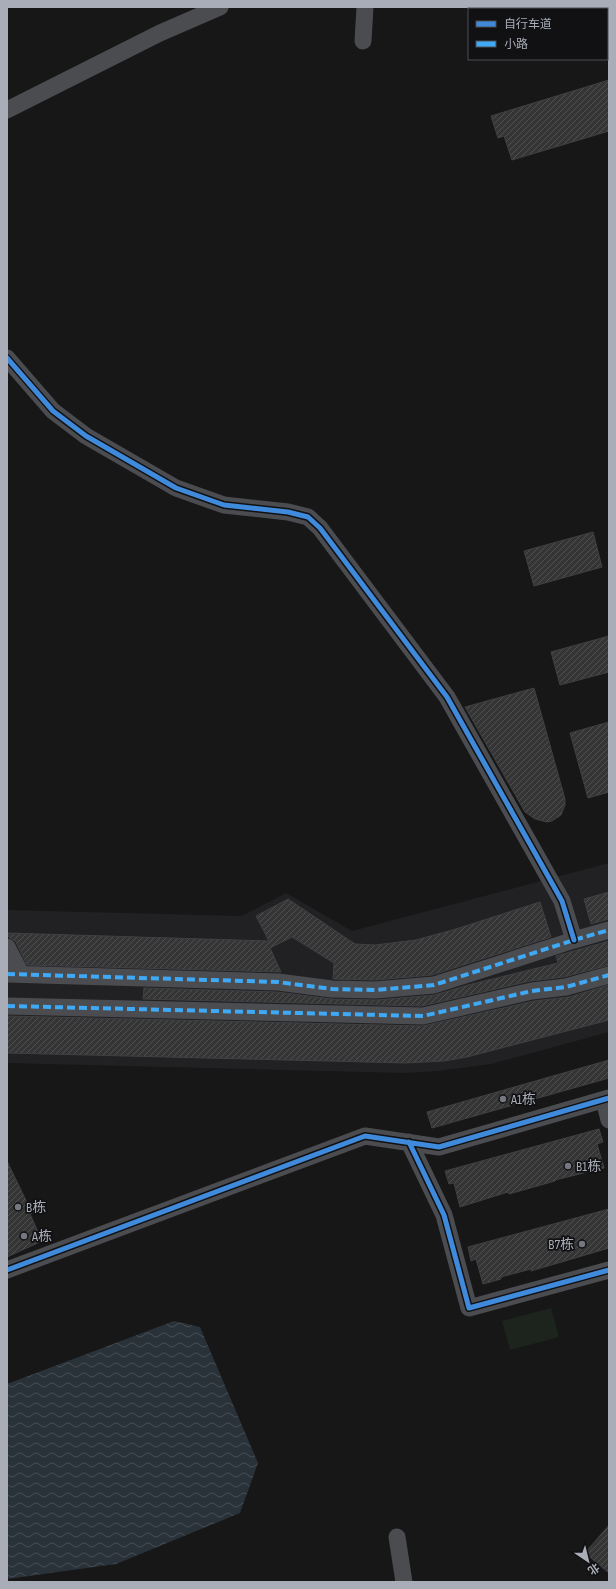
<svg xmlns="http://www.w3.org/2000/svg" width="616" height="1589" viewBox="0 0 616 1589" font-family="'Sofia Sans Condensed','Noto Sans SC',sans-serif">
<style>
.built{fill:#212123}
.pitch{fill:#1d241e}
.water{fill:url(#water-waves)}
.building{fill:url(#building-hatch);stroke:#3f4043}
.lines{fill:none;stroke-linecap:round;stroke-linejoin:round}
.minor{stroke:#4b4c50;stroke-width:17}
.quiet{stroke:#3fa9f5;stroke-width:4;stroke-dasharray:8 4;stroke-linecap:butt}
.cycleway-casing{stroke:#111113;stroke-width:8}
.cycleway{stroke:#408adc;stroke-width:5}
.poi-dot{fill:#757880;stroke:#111113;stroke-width:1.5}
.labels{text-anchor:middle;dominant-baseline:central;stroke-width:3.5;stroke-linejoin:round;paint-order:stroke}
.poi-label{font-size:14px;fill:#a8adb8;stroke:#111113;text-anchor:start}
</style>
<defs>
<pattern id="water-waves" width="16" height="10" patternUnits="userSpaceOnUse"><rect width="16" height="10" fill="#2a3239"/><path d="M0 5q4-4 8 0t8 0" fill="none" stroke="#464d54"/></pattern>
<pattern id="building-hatch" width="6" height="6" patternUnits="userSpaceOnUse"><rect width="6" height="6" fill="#353536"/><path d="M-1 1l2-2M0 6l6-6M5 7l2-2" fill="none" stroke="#4f5051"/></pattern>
</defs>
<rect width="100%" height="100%" fill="#171717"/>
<path class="built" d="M609,863V1032L491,1064L438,1071L404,1073L7,1063V910L242,916L286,893L352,931Z"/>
<path class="pitch" d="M551,1308L559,1337L510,1350L502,1321Z"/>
<path class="water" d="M174,1321L200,1327L258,1463L240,1513L116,1564L7,1579V1384Z"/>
<path class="building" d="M609,80V131L512,160L504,136L498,138L491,116Z
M593,532L602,567L534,586L524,551Z
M609,636V672L560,685L551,652Z
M534,688L565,799V805L561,815L552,821L547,822L535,819L525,812L465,707Z
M609,722V792L588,798L570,733Z
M609,892V919L591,924L584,899Z
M288,899L355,944L375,945L416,940L456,929L540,902L551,937L432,975L375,980L333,979L334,963L292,937L270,948L281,972L27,965L16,942L9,937L7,934V933L269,941L256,916Z
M609,941V965L564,977L530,981L422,1006L143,999L144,988L277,992L332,999L376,1000L435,995L468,985L558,963L556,956Z
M609,985V1020L467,1057L444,1061L406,1063L7,1053V1016L423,1026L534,1001L569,997Z
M609,1060V1078L432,1128L427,1112Z
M599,1129L603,1142L597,1144L604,1168L555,1180V1181L509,1194L508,1192L460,1207L454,1183L449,1184L445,1171Z
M7,1161L32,1213L30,1214L42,1241L7,1257Z
M609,1209V1248L531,1271V1269L501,1277V1279L483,1284L476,1259L471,1261L468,1247Z
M609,1525V1573L585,1553Z"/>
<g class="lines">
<path class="minor" d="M363,41L365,7
M7,110L160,33L220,7
M7,358L53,411L86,436L176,488L224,505L288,512L308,517L320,528L447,697L562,901L574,940
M7,947L21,974
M7,974L278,982L332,989L375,990L434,985L574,940L609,930
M7,1006L423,1016L532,991L566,987L609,975
M604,1100L609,1120
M409,1142L444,1215L469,1308L609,1270
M7,1270L365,1136L439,1147L609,1098
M397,1537L404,1582"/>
<path class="quiet" d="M7,974L278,982L332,989L375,990L434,985L574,940L609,930
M7,1006L423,1016L532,991L566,987L609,975"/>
<defs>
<path id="cycleway" d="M7,358L53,411L86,436L176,488L224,505L288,512L308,517L320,528L447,697L562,901L574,940
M409,1142L444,1215L469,1308L609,1270
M7,1270L365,1136L439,1147L609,1098"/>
</defs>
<use href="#cycleway" class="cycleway-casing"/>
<use href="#cycleway" class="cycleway"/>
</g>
<g class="poi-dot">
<circle cx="503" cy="1099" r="4"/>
<circle cx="568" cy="1166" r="4"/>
<circle cx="18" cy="1207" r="4"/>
<circle cx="24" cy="1236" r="4"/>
<circle cx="582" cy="1244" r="4"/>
</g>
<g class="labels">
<g class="poi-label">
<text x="511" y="1099">A1栋</text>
<text x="576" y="1166">B1栋</text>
<text x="26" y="1207">B栋</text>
<text x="32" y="1236">A栋</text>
<text x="574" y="1244" text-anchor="end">B7栋</text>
</g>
</g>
<rect width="616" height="1589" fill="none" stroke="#a8adb8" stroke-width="16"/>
<rect x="468" y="8" width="140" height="52" fill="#111113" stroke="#4d4f55"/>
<rect x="476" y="21" width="20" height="6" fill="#408adc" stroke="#4d4f55"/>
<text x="504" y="28" font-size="12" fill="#a8adb8">自行车道</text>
<rect x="476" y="41" width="20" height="6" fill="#3fa9f5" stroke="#4d4f55"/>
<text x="504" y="48" font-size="12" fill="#a8adb8">小路</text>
<g transform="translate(588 1561) rotate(145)" stroke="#111113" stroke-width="3" paint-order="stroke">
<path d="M0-3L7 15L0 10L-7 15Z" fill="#a8adb8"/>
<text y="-6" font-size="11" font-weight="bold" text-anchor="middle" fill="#a8adb8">北</text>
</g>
</svg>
